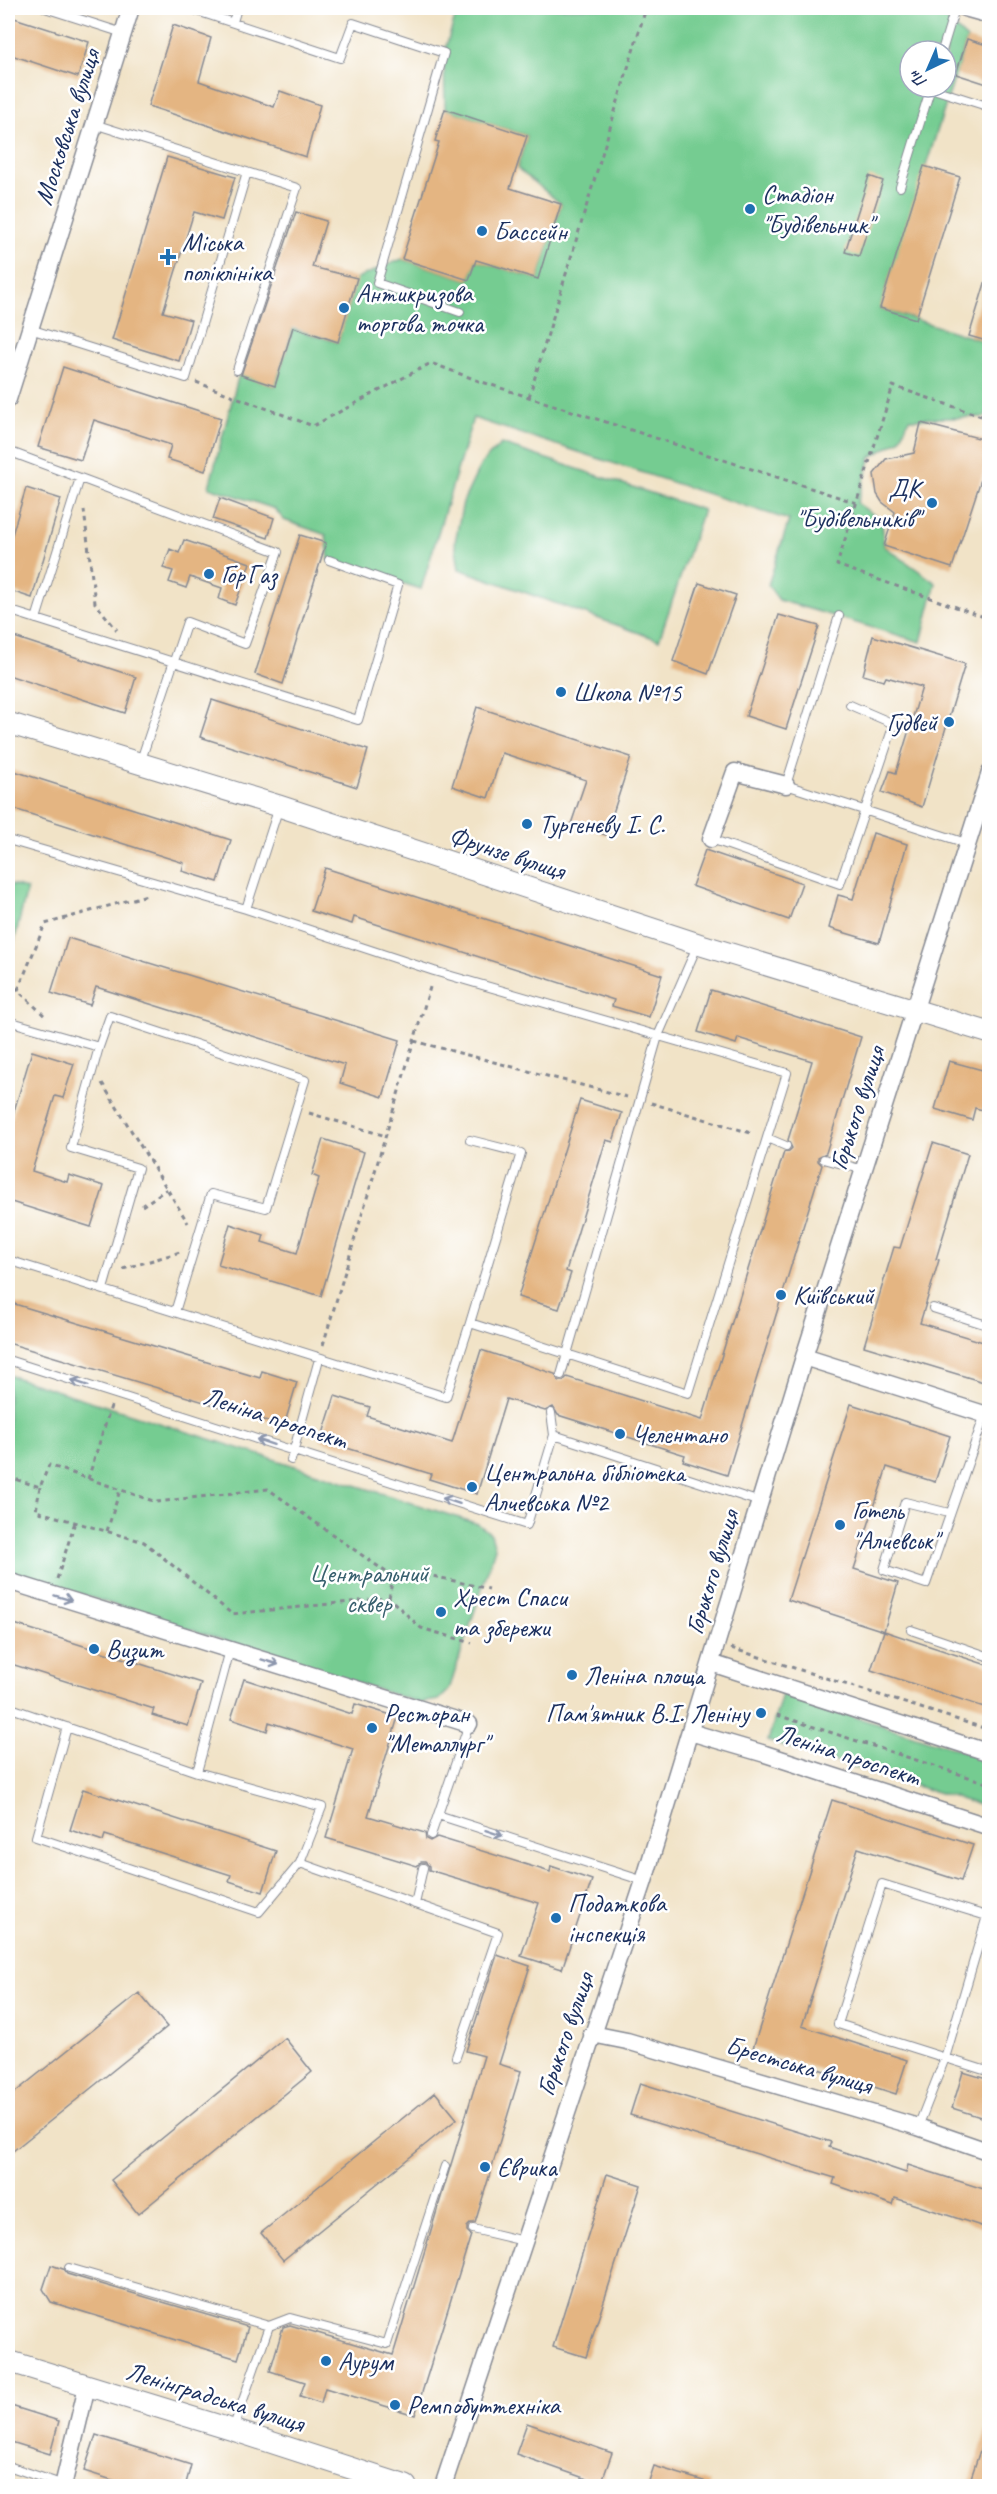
<svg xmlns="http://www.w3.org/2000/svg" width="997" height="2494" viewBox="0 0 997 2494" font-family="Caveat,sans-serif">
<style>
.green{fill:#75cc91;stroke:#487e78;stroke-width:1.5;fill-rule:evenodd}
.building{fill:#e4b582}
.lines{fill:none;stroke-linecap:round;stroke-linejoin:round}
.service-casing{stroke:#868992;stroke-width:10}
.minor-casing{stroke:#868992;stroke-width:19}
.tertiary-casing{stroke:#868992;stroke-width:23}
.path{stroke:#868992;stroke-width:3;stroke-dasharray:4.5 4.5;stroke-linecap:butt}
.service{stroke:#fff;stroke-width:8}
.minor{stroke:#fff;stroke-width:16}
.tertiary{stroke:#fff;stroke-width:21}
.oneway{stroke:#8d97ae}
.poi-dot{fill:#1f6fb2;stroke:#fff;stroke-width:2}
.labels{text-anchor:middle;dominant-baseline:central;stroke-width:5;stroke-linejoin:round;paint-order:stroke}
.street-label{font-size:26px;fill:#1b2f5e;stroke:#fff}
.poi-label{font-size:26px;fill:#1b2f5e;stroke:#fff;text-anchor:start}
.park-label{font-size:26px;fill:#365e6d;stroke:#fff}
</style>
<rect width="100%" height="100%" fill="#fff"/>
<filter id="ink" filterUnits="userSpaceOnUse"><feTurbulence type="fractalNoise" baseFrequency=".0167" numOctaves="2"/><feDisplacementMap in="SourceGraphic" scale="12" xChannelSelector="R" yChannelSelector="G"/><feConvolveMatrix kernelMatrix="1 2 1 2 8 2 1 2 1" color-interpolation-filters="sRGB"/></filter>
<filter id="wash" filterUnits="userSpaceOnUse"><feTurbulence type="fractalNoise" baseFrequency=".008" numOctaves="4" result="noise"/><feDisplacementMap in="SourceGraphic" scale="24" xChannelSelector="R" yChannelSelector="G"/><feGaussianBlur stdDeviation="1.35" result="paint"/><feColorMatrix in="noise" values="0 0 0 0 0 0 0 0 0 0 0 0 0 0 0 0 0 1.4 0 .05"/><feComposite in="paint" operator="in"/></filter>
<g filter="url(#wash)">
<rect width="100%" height="100%" fill="#f1e3c7"/>
<path class="green" d="M458,8H918L941,15L967,39L880,308L989,343V408L985,417L909,419L900,440L871,457L857,503L882,521L884,546L936,583L921,642L779,600L768,585L789,520L473,418L421,589L329,560L326,535L284,520L275,509L209,487L239,374L275,386L293,329L338,342L357,278L402,259L469,280L476,260L538,279L561,204L517,168L527,136L445,109L444,53ZM910,51H946V87H910Z
M501,444L703,510L659,640L459,569L455,542L463,502L481,464Z
M8,884L27,889L10,959L8,958Z
M8,1375L478,1524L491,1534L495,1548L449,1690L439,1700L420,1703L8,1571Z
M782,1694L989,1759V1808L768,1741Z"/>
<g id="blocks">
<path class="building" d="M8,16L89,42L78,77L8,54Z
M173,25L211,38L199,81L274,107L280,91L320,105L306,157L148,106Z
M967,39L990,46V85L956,74Z
M445,109L527,136L510,188L561,204L538,279L476,260L469,280L402,259L439,142L435,141Z
M167,157L235,177L222,220L194,212L163,312L191,320L179,361L112,340Z
M924,166L960,177L916,319L880,308Z
M869,176L883,181L859,256L845,252Z
M296,212L326,221L312,267L357,278L338,342L293,327L275,386L241,375Z
M986,280L990,281V342L969,336Z
M63,367L221,418L205,471L167,459L171,445L94,420L81,460L38,447Z
M921,423L990,441V452L952,568L884,546L895,512L882,502L877,494L874,474L886,459L914,453Z
M26,488L61,499L32,598L8,590V548Z
M220,498L274,518L268,538L213,519Z
M300,535L326,543L283,684L255,674Z
M184,540L250,563L235,605L219,599L222,588L190,577L186,588L169,582L173,571L163,568L170,549L179,553Z
M699,583L736,595L708,674L673,661Z
M779,615L819,626L786,729L746,716Z
M8,635L136,677L125,713L8,675Z
M873,636L965,664L922,807L882,792L890,771L896,773L922,687L886,677L884,681L863,675Z
M212,700L368,750L357,787L200,737Z
M477,707L631,757L606,835L571,824L586,780L502,753L488,798L452,786Z
M8,769L231,840L218,882L182,871L184,863L8,807Z
M873,833L907,844L879,943L829,928L838,895L853,899Z
M705,850L802,883L789,920L692,886Z
M325,868L662,975L649,1017L612,1006L614,1000L354,917L352,924L311,911Z
M68,938L400,1040L383,1097L340,1083L345,1065L96,987L90,1005L51,993Z
M711,990L861,1037L826,1153L818,1157V1161L822,1165L727,1475L683,1461L685,1455L558,1415L553,1407L545,1411L506,1399L477,1494L429,1479L431,1474L321,1440L335,1396L370,1407L367,1416L452,1443L481,1350L555,1374L559,1381H563L567,1377L702,1420L784,1152L789,1151L792,1148L788,1140L812,1061L738,1038L736,1044L698,1032Z
M32,1051L74,1064L63,1098L55,1096L32,1171L67,1182L69,1175L104,1186L91,1227L8,1201V1131Z
M949,1061L990,1072V1112L975,1108L972,1120L935,1109Z
M580,1100L622,1113L613,1142L606,1140L566,1271L571,1273L559,1309L518,1297Z
M323,1139L364,1152L321,1296L218,1265L230,1224L264,1235L262,1242L297,1253L319,1178L312,1175Z
M933,1143L968,1154L936,1259L939,1260L920,1323L990,1344V1384L864,1346L894,1247L900,1248Z
M8,1302L260,1378L262,1371L297,1382L284,1426L8,1343Z
M851,1404L950,1436L935,1482L887,1467L854,1569L898,1583L884,1631L788,1600Z
M8,1622L201,1683L188,1726L152,1715L154,1709L8,1663Z
M884,1631L990,1666V1709L871,1670Z
M244,1679L352,1714L355,1704L398,1717L368,1816L425,1833L426,1839L430,1841L437,1837L550,1872L551,1866L592,1880L562,1969L521,1956L539,1903L429,1870V1866L425,1862H421L417,1866L326,1838L353,1749L269,1722L267,1731L231,1719Z
M83,1789L276,1851L263,1892L229,1881L231,1875L105,1835L103,1841L70,1830Z
M832,1800L973,1845L961,1881L858,1848L802,2026L907,2060L896,2094L753,2048Z
M497,1955L530,1966L499,2064L521,2071L475,2223H471L467,2227V2231L471,2235L415,2415L325,2388L321,2403L300,2396L305,2382L270,2371L283,2327L290,2325L393,2355L484,2056L466,2051Z
M139,1993L167,2027L8,2155V2098Z
M285,2038L312,2072L138,2214L111,2180Z
M963,2072L990,2080V2120L952,2108Z
M640,2083L831,2142L829,2147L906,2173L908,2165L990,2191V2229L895,2198L893,2205L833,2184L835,2178L630,2115Z
M435,2092L457,2119L283,2260L261,2233Z
M607,2174L641,2185L586,2357L553,2347Z
M51,2265L63,2269L67,2274L248,2327L238,2359L51,2302L43,2289Z
M8,2405L59,2421L50,2454L8,2441Z
M527,2423L612,2453L601,2484L516,2454Z
M987,2429L990,2430V2487H968Z
M96,2435L191,2465L185,2487H134L84,2471Z
M654,2466L710,2483L709,2487H647Z"/>
</g>
</g>
<g filter="url(#ink)">
<use href="#blocks" fill-opacity="0" stroke="#868992" stroke-width="1.5"/>
<g class="lines">
<defs>
<path id="service" d="M45,8L123,33
M188,8L340,58L353,23L444,53L377,283L460,312
M233,22L237,8
M942,51L955,8
M930,88L990,107
M94,124L297,188L237,370
M900,187L931,87
M30,329L186,378L247,172
M8,451L278,552L245,644L187,622L140,763
M8,610L358,720L398,585L329,560
M839,616L786,785L966,843
M36,619L80,478
M711,839L840,884L894,724L850,705
M8,840L246,909L434,971L787,1073L688,1393L470,1323L446,1397L8,1260
M246,909L279,807
M8,1021L99,1047L71,1148L138,1168L103,1289
M99,1047L110,1016L305,1080L266,1208L211,1194L175,1312
M767,1138L786,1146
M824,1159L864,1170
M933,1308L990,1326
M470,1323L521,1153L470,1140
M8,1360L527,1525L554,1435L760,1502
M561,1375L658,1036L698,944
M551,1413L554,1435
M291,1460L319,1359
M949,1513L905,1502L884,1570L926,1584L985,1414
M911,1630L990,1657
M8,1707L197,1772L322,1807L300,1863L498,1933L456,2057
M67,1727L36,1837L259,1912L300,1863
M197,1772L230,1650
M438,1815L644,1881
M431,1835L469,1724
M415,1904L423,1868
M990,1917L882,1884L838,2024L990,2072
M918,2127L945,2058L990,1906
M473,2229L524,2241
M69,2268L269,2326L233,2429
M269,2326L290,2318L387,2344L445,2166
M8,2466L64,2485"/>
<path id="minor" d="M965,8L990,15
M8,399L131,8
M711,839L735,772L786,785
M804,1357L990,1416
M8,1581L469,1724
M711,1663L990,1753
M690,1732L765,1754L990,1827
M592,2034L627,2041L918,2127L990,2152
M63,2486L87,2386
M443,2486L644,1881L804,1357L990,773"/>
<path id="tertiary" d="M8,723L279,806L698,944L990,1033
M8,2361L233,2430L406,2486"/>
</defs>
<use href="#service" class="service-casing"/>
<use href="#minor" class="minor-casing"/>
<use href="#tertiary" class="tertiary-casing"/>
<path class="path" d="M196,382L313,426L431,363L479,381L857,503
M529,397L646,8
M990,419L893,386L837,565L990,619
M84,510L95,603L117,630
M8,981L46,1017
M18,990L45,924L147,895
M414,1041L627,1097
M102,1083L188,1223
M651,1103L754,1134
M309,1113L386,1136
M142,1206L167,1189
M123,1269L180,1252
M323,1345L431,984
M8,1477L40,1487L49,1465L156,1502L268,1489L393,1577L428,1575L489,1589
M88,1479L111,1406
M40,1487L36,1511L144,1542L232,1614L389,1598L421,1628L472,1643
M107,1531L120,1490
M57,1579L75,1522
M389,1598L393,1577
M731,1648L990,1730
M777,1715L990,1784"/>
<use href="#service" class="service"/>
<use href="#minor" class="minor"/>
<use href="#tertiary" class="tertiary"/>
</g>
<defs><path id="oneway-shaft" d="M-6 0H5M1.5-3L5.5 0L1.5 3" fill="none" stroke-width="1.6" stroke-linecap="round" stroke-linejoin="round" transform="scale(1.5)"/></defs>
<g class="oneway">
<use href="#oneway-shaft" transform="translate(80 1383) rotate(-162)"/>
<use href="#oneway-shaft" transform="translate(265 1442) rotate(-162)"/>
<use href="#oneway-shaft" transform="translate(451 1501) rotate(-162)"/>
<use href="#oneway-shaft" transform="translate(63 1598) rotate(17)"/>
<use href="#oneway-shaft" transform="translate(270 1662) rotate(17)"/>
<use href="#oneway-shaft" transform="translate(494 1833) rotate(18)"/>
</g>
</g>
<g class="poi-dot">
<circle cx="750" cy="209" r="6"/>
<circle cx="482" cy="231" r="6"/>
<path d="M165 248h6v6h6v6h-6v6h-6v-6h-6v-6h6z"/>
<circle cx="344" cy="308" r="6"/>
<circle cx="932" cy="503" r="6"/>
<circle cx="209" cy="574" r="6"/>
<circle cx="561" cy="692" r="6"/>
<circle cx="949" cy="722" r="6"/>
<circle cx="527" cy="824" r="6"/>
<circle cx="781" cy="1295" r="6"/>
<circle cx="620" cy="1434" r="6"/>
<circle cx="472" cy="1487" r="6"/>
<circle cx="840" cy="1525" r="6"/>
<circle cx="441" cy="1612" r="6"/>
<circle cx="94" cy="1649" r="6"/>
<circle cx="572" cy="1675" r="6"/>
<circle cx="761" cy="1713" r="6"/>
<circle cx="372" cy="1728" r="6"/>
<circle cx="556" cy="1918" r="6"/>
<circle cx="485" cy="2167" r="6"/>
<circle cx="326" cy="2361" r="6"/>
<circle cx="395" cy="2405" r="6"/>
</g>
<g class="labels">
<g class="street-label">
<text transform="translate(67 127) rotate(-72)">Московська вулиця</text>
<text transform="translate(507 853) rotate(18)">Фрунзе вулиця</text>
<text transform="translate(857 1108) rotate(-72)">Горького вулиця</text>
<text transform="translate(275 1418) rotate(18)">Леніна проспект</text>
<text transform="translate(712 1572) rotate(-73)">Горького вулиця</text>
<text transform="translate(848 1755) rotate(18)">Леніна проспект</text>
<text transform="translate(565 2034) rotate(-71)">Горького вулиця</text>
<text transform="translate(799 2065) rotate(16)">Брестська вулиця</text>
<text transform="translate(215 2397) rotate(17)">Ленінградська вулиця</text>
</g>
<g class="poi-label">
<text x="762" y="194">Стадіон<tspan x="762" dy="30">"Будівельник"</tspan></text>
<text x="494" y="231">Бассейн</text>
<text x="182" y="242">Міська<tspan x="182" dy="30">поліклініка</tspan></text>
<text x="356" y="293">Антикризова<tspan x="356" dy="30">торгова точка</tspan></text>
<text x="920" y="488" text-anchor="end">ДК<tspan x="920" dy="30">"Будівельників"</tspan></text>
<text x="221" y="574">ГорГаз</text>
<text x="573" y="692">Школа №15</text>
<text x="937" y="722" text-anchor="end">Гудвей</text>
<text x="539" y="824">Тургенєву І. С.</text>
<text x="793" y="1295">Київський</text>
<text x="632" y="1434">Челентано</text>
<text x="484" y="1472">Центральна бібліотека<tspan x="484" dy="30">Алчевська №2</tspan></text>
<text x="852" y="1510">Готель<tspan x="852" dy="30">"Алчевськ"</tspan></text>
<text x="453" y="1597">Хрест Спаси<tspan x="453" dy="30">та збережи</tspan></text>
<text x="106" y="1649">Визит</text>
<text x="584" y="1675">Леніна площа</text>
<text x="384" y="1713">Ресторан<tspan x="384" dy="30">"Металлург"</tspan></text>
<text x="749" y="1713" text-anchor="end">Пам'ятник В.I. Ленiну</text>
<text x="568" y="1903">Податкова<tspan x="568" dy="30">інспекція</tspan></text>
<text x="497" y="2167">Єврика</text>
<text x="338" y="2361">Аурум</text>
<text x="407" y="2405">Ремпобуттехніка</text>
</g>
<g class="park-label">
<text x="369" y="1573">Центральний<tspan x="369" dy="30">сквер</tspan></text>
</g>
</g>
<rect width="997" height="2494" fill="none" stroke="#fff" stroke-width="30"/>
<g transform="translate(928 69) rotate(224)"><circle r="28" fill="#ffffff" stroke="#a4acbf" stroke-width="1.5"/>
<path d="M0-4.5L10 22L0 15L-10 22Z" fill="#1f6fb2"/>
<text y="-9" font-size="16" font-weight="bold" text-anchor="middle" fill="#1b2f5e">Пн</text>
</g>
</svg>
